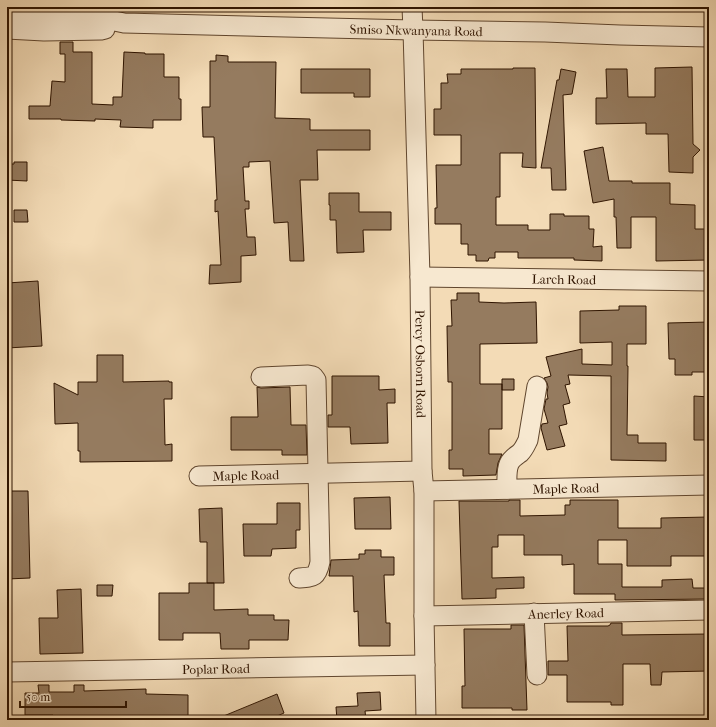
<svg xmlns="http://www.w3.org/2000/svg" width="716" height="727" viewBox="0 0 716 727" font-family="'IM FELL French Canon',serif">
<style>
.building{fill:#957b5f;stroke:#2f1400}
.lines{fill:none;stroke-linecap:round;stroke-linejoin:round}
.minor-casing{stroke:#60462e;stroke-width:21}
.minor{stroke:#f7e8d0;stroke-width:19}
.labels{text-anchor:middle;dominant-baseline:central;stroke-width:4;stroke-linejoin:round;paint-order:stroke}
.street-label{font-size:13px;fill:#2f1400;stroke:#f7e8d0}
</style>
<rect width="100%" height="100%" fill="#f3dbb6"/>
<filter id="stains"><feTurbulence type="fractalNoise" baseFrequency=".005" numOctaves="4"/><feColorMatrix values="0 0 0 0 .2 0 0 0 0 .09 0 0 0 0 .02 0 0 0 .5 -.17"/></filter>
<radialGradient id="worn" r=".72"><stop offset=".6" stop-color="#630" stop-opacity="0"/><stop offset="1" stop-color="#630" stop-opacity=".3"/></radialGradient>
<path class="building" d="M60,42H73V52H92V104L113,105V97H122L124,52L145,53V54H164V77H179V99H181V120H153V128L120,127L121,120L95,119V121L61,120V119H29V106H50L52,81L65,82V54H60Z
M216,55L228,56V62H276L275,118L310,119V130H370V150H317L318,180H300L304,261H290L288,222L274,223L270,161L249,162V167H243L245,201H249V209H245L247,237H255L256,255L241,256V282L209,284L210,265H221L218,211L215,212V200H217L214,137H203L202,107H210V61H216Z
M692,67L693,144L700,150L693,157V173L669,172L668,134H646V123L596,124V98H607L606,69H627L628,97H655V68Z
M513,68H535L536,168L522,167L523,153H500V197H496V225H528V230H550V214H564V216H589V229H594L593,247L602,246V261L574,260V258H518V252H495V258H489L488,261H476V255H468V244H461V224H435V208H437L436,165H461V135H434V109H441V83H448L447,74H461V69H513Z
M301,69H370V97H354V93H301Z
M561,69L576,72L572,94L563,95L566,190H552L551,168H541L557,80H559Z
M603,147L609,181H632V183H670V204L695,205V229H709V260L656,261V217H631V248H617L616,217H614V199L593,203L584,151Z
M14,162H27V181L7,180V164H14Z
M329,193H359V212H391V230H363L364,252L337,253L336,220H330V205H329Z
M14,210H27L28,222H14Z
M38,281L42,346L7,348V283Z
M457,293H479V302L504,303L536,302L537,343L480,344V384H502V429H489V454H502L498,463L496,475L463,476V469H449V450H452V382H448L447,326H452L451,300H457Z
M619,306H646V344H627V366H628L627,435H638V443H666V461L611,460V376L568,375L570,384L565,385L570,403L563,405L567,424L559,426L565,446L547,450L541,428L542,424L548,423L544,409L546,399H548L547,393L548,387L547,383L544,378L551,376L546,357L582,349V364L612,365V342L580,343V311L619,310Z
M709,322V343H707V372H692V375H675V359H669L668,323Z
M97,355H123V382L169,381V382H172V399H164L165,445L172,444V461L80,462V451H78V423L55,424L54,383L78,395V382H97Z
M332,376H379V390L395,389V403H387L388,443L351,444L350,427H328V415H332Z
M502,379H514V390H502Z
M257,387L261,388L290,387L291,425H306L307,455H282V450H231V417H258Z
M694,396L709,397V440H694Z
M7,491H28L30,578L7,579Z
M390,497L391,529H355L354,498Z
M509,500H520V516L565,515V505H570V500H618V528H661V518L709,517V556H671V566H627V540H598V564H622V587H662V580L692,579L693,588H709V599L615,600V594H574V564L562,565V555H524V535H498V547H492V578L524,577V588L496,589V598L462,599L459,501H509Z
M277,503H300V530H296V548L272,549L271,556H244L243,524H277Z
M222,508L224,583H207V542H200L199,509Z
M365,550H381V557H394V575H384L386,623H390V646H359L358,611L354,612L353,576H329L331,560L359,559V554H365Z
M189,583H214V610L248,609V615H274V620H289L288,640H249V649H221L220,633H183V640H159V593H189Z
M97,585H113L112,596H97Z
M81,589L83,653L40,654L39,618H58L57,590Z
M611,623H622V635L709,634V671L662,672L661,685H651L650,664H623V705H611V702H567V675H548V661H568L567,626H608L610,625Z
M511,625H524L527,710H512V708H462V686H465L464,629H511Z
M38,685H49V692H74V685H84V691L146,689V694L188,695V720H53V715H25V693H39Z
M380,692L381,710L365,711L366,720H337L336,707L358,706L357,693Z
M277,694L284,713L268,720H214Z"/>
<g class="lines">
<defs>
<g id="minor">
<path id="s1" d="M412,7L413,30L420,277L422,471L424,491V616L426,720"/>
<path id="s2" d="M7,12L100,18L124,23L413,30L545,32L620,35L709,37"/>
<path d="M7,29L44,31L101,30L105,29"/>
<path id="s3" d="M420,277L709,281"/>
<path d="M261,377L308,375L313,376L316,380L320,562C317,577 314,577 299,578"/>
<path id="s4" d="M199,476L422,471"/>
<path d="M507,489C507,481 506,471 509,464C511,459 516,456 520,453C524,449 526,444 528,440L537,386"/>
<path id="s5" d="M424,491L709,485"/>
<path d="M534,613L537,675"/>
<path id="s6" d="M424,616L709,610"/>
<path id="s7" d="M7,672L425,665"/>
</g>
</defs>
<use href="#minor" class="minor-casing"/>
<use href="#minor" class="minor"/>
</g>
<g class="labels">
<g class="street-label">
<text stroke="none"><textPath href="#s2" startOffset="410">Smiso Nkwanyana Road</textPath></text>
<text stroke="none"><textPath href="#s3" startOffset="144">Larch Road</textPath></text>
<text stroke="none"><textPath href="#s1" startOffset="357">Percy Osborn Road</textPath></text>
<text stroke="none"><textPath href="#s4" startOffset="47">Maple Road</textPath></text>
<text stroke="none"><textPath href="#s5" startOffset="142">Maple Road</textPath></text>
<text stroke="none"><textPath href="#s6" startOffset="142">Anerley Road</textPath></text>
<text stroke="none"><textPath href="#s7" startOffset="209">Poplar Road</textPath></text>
</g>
</g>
<rect width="716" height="727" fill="none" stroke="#f3dbb6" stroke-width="24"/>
<rect x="8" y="8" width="700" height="711" fill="none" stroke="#2f1400" stroke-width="2"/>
<rect x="12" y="12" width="692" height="703" fill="none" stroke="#2f1400"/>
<path d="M20 701v6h106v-6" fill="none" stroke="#2f1400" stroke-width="2"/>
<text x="26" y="701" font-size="12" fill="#2f1400" stroke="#f7e8d0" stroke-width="3" paint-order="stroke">50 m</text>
<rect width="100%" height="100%" filter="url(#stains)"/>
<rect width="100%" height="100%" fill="url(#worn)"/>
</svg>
